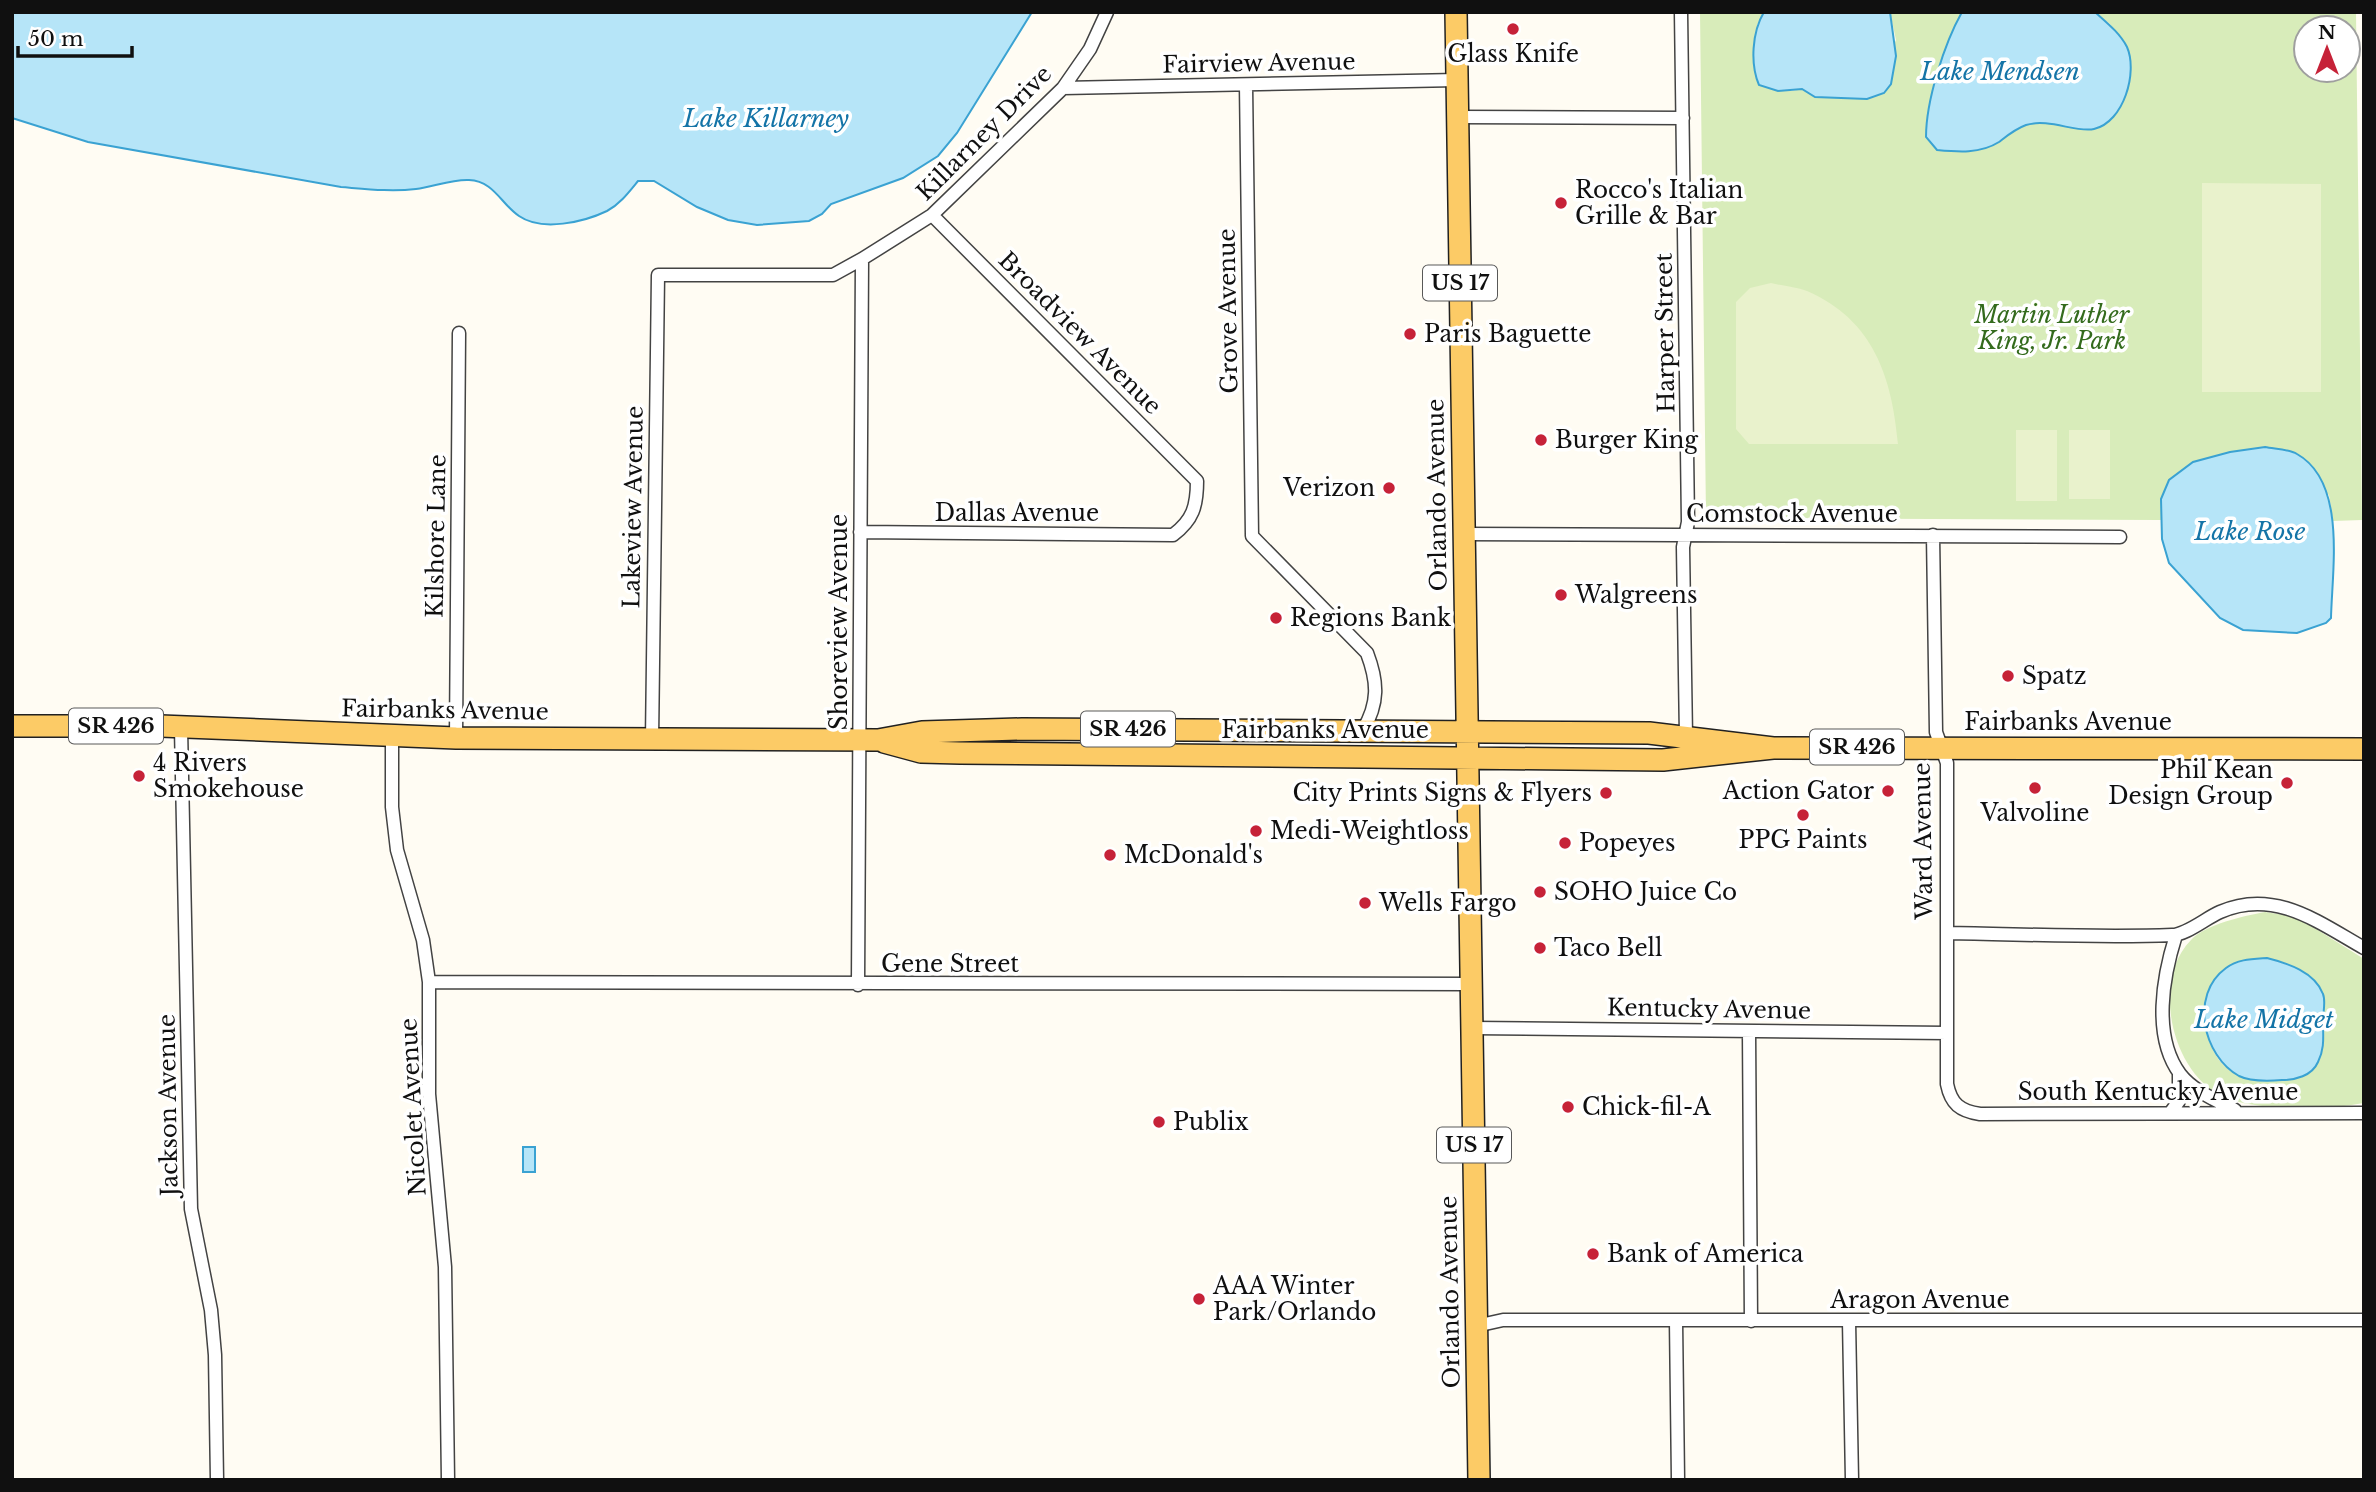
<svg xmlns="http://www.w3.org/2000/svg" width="2376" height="1492" viewBox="0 0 2376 1492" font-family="'Libre Baskerville',serif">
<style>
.green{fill:#d8ecba;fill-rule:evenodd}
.pitch{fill:#e9f2cc}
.water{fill:#b6e5f8;stroke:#3aa2d2;stroke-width:2}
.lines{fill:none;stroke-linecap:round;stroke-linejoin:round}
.street-casing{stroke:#434343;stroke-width:15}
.primary-casing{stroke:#212121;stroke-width:24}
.street{stroke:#fff;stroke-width:12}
.primary{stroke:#fccb66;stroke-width:21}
.poi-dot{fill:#c62238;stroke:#fff;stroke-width:2.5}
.labels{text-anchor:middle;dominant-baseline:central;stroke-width:7;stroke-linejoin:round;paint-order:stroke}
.shield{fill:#fff;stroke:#585858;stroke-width:2}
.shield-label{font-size:21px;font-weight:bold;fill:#101010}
.poi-label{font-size:23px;fill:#101010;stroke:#fff;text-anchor:start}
.street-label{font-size:23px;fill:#101010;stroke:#fff}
.park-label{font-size:23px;font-style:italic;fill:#346b1d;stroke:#fff}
.water-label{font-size:24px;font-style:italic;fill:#1474a7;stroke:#fff}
</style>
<rect width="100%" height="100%" fill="#fffcf3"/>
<path class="green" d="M1700,12H1764L1757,25L1791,91L1802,89L1815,97L1867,99L1896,40L1890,12H1962C1942,49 1928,96 1926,137L1998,142L2013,130L2029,124H2061L2079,127L2120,106L2128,87L2131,63L2110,24L2095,12H2356L2362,520L2333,521L2329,495L2265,447L2230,452L2193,462L2161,499V520L1706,518ZM2306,28H2348V70H2306Z
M2265,912L2297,917L2364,959V1103C2327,1110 2256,1112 2222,1096C2171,1072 2151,980 2191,940C2206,924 2244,916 2265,912ZM2210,988L2324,995C2322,1018 2329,1044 2317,1064C2310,1077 2297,1077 2284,1078C2270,1079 2253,1082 2241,1077C2206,1061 2200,1021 2210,988Z"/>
<path class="pitch" d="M2202,183L2321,184V392H2202Z
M1771,283C1782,286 1796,287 1807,291C1874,320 1892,378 1898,444H1749L1736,429V302L1750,288Z
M2016,430H2057V501H2016Z
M2069,430H2110V499H2069Z"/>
<path class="water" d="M12,12H1032L957,133L938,156L903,178L831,204L822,214L809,221L757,225L728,220L697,207L654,181H638C629,192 620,204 607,211C584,222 542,232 519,216C501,204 494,181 469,180C452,179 433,187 416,189C391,192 366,189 341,187L88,142L12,118Z
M1764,12H1890L1896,56L1891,84L1884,93L1867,99L1815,97L1802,89L1778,91L1759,85C1750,64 1752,32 1764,12Z
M1962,12H2095C2106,22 2120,33 2127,47C2138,72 2124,122 2094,129C2076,133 2049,118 2026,125C2015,129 2008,135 1999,142C1980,154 1958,152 1937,150L1926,137C1926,101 1944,44 1962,12Z
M2265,447C2275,449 2289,449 2297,454C2347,482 2332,570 2331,618L2326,623L2297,633L2243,630L2220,618L2169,563L2162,539L2161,499L2169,480L2193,462L2230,452Z
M2267,958C2287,963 2315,972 2323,994C2326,1001 2323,1013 2323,1021C2323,1036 2325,1048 2318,1062C2312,1076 2295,1080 2282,1080C2269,1081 2251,1082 2239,1076C2203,1056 2189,995 2226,968C2238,959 2252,959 2267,958Z
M523,1147H535V1172H523Z"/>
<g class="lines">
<defs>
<path id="street" d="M1681,12L1688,522L1683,547L1686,737
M1246,85L1252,536L1367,653C1378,682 1379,703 1363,730
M1063,88L1457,80
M1457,117L1683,118
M860,532L1173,535C1193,520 1197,506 1197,481L932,215
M1464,534L2120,537
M1933,535L1936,732L1947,763V1084C1951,1104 1960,1111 1980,1114L2364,1113
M181,728L191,1209L211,1310L215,1355L217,1480
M392,737V807L397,850L423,940L429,982V1094L445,1267L448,1480
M456,738L459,333
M652,740L658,275H833L862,259L932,215L1063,88L1090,49L1107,12
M1947,933C2021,934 2097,938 2172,935C2186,935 2206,918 2220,912C2274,888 2318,922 2364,948
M2176,935C2163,976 2152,1036 2180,1074C2193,1091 2216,1100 2235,1110
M429,982L1471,984
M858,985L862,259
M1472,1028L1947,1033
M1749,1031L1751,1321
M2170,1113L2179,1101V1074
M1676,1321L1678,1480
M1849,1321L1852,1480
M1476,1326L1503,1320H2364"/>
<path id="primary" d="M1456,12L1479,1480
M12,726H161L456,738L878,740L922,732L1022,729L1649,733L1773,748
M884,742L921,752L960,753L1663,760L1773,748L2364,749"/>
</defs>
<use href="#street" class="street-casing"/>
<use href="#primary" class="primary-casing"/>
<use href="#street" class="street"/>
<use href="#primary" class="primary"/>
</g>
<g class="poi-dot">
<circle cx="1513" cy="29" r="7"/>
<circle cx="1561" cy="203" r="7"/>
<circle cx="1410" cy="334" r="7"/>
<circle cx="1541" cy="440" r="7"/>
<circle cx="1389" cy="488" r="7"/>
<circle cx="1561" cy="595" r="7"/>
<circle cx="1276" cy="618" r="7"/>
<circle cx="2008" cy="676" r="7"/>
<circle cx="139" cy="776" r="7"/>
<circle cx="2287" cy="783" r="7"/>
<circle cx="2035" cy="788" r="7"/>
<circle cx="1888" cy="791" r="7"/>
<circle cx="1606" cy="793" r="7"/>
<circle cx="1803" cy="815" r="7"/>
<circle cx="1256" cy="831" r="7"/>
<circle cx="1565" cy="843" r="7"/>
<circle cx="1110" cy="855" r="7"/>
<circle cx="1540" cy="892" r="7"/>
<circle cx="1365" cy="903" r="7"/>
<circle cx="1540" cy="948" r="7"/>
<circle cx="1568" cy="1107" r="7"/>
<circle cx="1159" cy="1122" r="7"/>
<circle cx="1593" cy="1254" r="7"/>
<circle cx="1199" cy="1299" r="7"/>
</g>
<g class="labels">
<g class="shield">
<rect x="1423" y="265.5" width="74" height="35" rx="5"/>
<rect x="69" y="708.5" width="94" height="35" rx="5"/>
<rect x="1081" y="711.5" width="94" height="35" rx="5"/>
<rect x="1810" y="729.5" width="94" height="35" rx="5"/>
<rect x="1437" y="1127.5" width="74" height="35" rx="5"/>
</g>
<g class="shield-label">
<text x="1460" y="283">US 17</text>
<text x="116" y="726">SR 426</text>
<text x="1128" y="729">SR 426</text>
<text x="1857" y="747">SR 426</text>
<text x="1474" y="1145">US 17</text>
</g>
<g class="poi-label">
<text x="1513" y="54" text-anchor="middle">Glass Knife</text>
<text x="1575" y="190">Rocco's Italian<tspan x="1575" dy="26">Grille &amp; Bar</tspan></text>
<text x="1424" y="334">Paris Baguette</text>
<text x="1555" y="440">Burger King</text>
<text x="1375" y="488" text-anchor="end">Verizon</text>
<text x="1575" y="595">Walgreens</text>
<text x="1290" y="618">Regions Bank</text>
<text x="2022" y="676">Spatz</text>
<text x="153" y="763">4 Rivers<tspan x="153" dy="26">Smokehouse</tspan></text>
<text x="2273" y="770" text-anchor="end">Phil Kean<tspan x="2273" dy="26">Design Group</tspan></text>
<text x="1874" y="791" text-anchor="end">Action Gator</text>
<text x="1592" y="793" text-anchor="end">City Prints Signs &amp; Flyers</text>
<text x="2035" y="813" text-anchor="middle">Valvoline</text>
<text x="1270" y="831">Medi-Weightloss</text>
<text x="1803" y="840" text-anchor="middle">PPG Paints</text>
<text x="1579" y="843">Popeyes</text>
<text x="1124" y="855">McDonald's</text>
<text x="1554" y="892">SOHO Juice Co</text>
<text x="1379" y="903">Wells Fargo</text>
<text x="1554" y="948">Taco Bell</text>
<text x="1582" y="1107">Chick-fil-A</text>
<text x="1173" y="1122">Publix</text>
<text x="1607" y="1254">Bank of America</text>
<text x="1213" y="1286">AAA Winter<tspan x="1213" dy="26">Park/Orlando</tspan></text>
</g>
<g class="street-label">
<text transform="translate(1259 63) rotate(-1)">Fairview Avenue</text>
<text transform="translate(984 133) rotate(-45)">Killarney Drive</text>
<text transform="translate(1228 311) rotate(-91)">Grove Avenue</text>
<text transform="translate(1080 333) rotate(45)">Broadview Avenue</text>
<text transform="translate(1665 333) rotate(-91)">Harper Street</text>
<text transform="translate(1437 495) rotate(-91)">Orlando Avenue</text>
<text transform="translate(633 507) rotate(-89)">Lakeview Avenue</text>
<text x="1017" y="513">Dallas Avenue</text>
<text x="1792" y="514">Comstock Avenue</text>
<text transform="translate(436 536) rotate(-89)">Kilshore Lane</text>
<text transform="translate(839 622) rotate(-90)">Shoreview Avenue</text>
<text transform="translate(445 710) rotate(1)">Fairbanks Avenue</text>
<text x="2068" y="722">Fairbanks Avenue</text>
<text x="1325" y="730">Fairbanks Avenue</text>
<text transform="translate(1923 841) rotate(-91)">Ward Avenue</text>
<text x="950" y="964">Gene Street</text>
<text transform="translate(1709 1009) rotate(1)">Kentucky Avenue</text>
<text x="2158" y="1092">South Kentucky Avenue</text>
<text transform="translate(168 1105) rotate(-91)">Jackson Avenue</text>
<text transform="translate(413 1107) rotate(-93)">Nicolet Avenue</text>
<text transform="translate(1450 1292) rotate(-91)">Orlando Avenue</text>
<text x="1920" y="1300">Aragon Avenue</text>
</g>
<g class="park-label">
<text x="2052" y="315">Martin Luther<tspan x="2052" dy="26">King, Jr. Park</tspan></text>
</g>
<g class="water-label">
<text x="2000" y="71">Lake Mendsen</text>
<text x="766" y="118">Lake Killarney</text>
<text x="2250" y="531">Lake Rose</text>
<text x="2264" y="1019">Lake Midget</text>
</g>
</g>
<rect width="2376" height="1492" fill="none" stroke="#101010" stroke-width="28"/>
<g transform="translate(2327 49)"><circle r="33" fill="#ffffff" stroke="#9f9f9f" stroke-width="2"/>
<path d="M0-5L12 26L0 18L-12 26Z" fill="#c62238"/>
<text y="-10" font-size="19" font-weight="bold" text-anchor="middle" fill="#101010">N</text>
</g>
<path d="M18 46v10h114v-10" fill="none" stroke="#101010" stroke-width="3.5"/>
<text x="28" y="46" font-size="21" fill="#101010" stroke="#ffffff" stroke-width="5" paint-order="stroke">50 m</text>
</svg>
